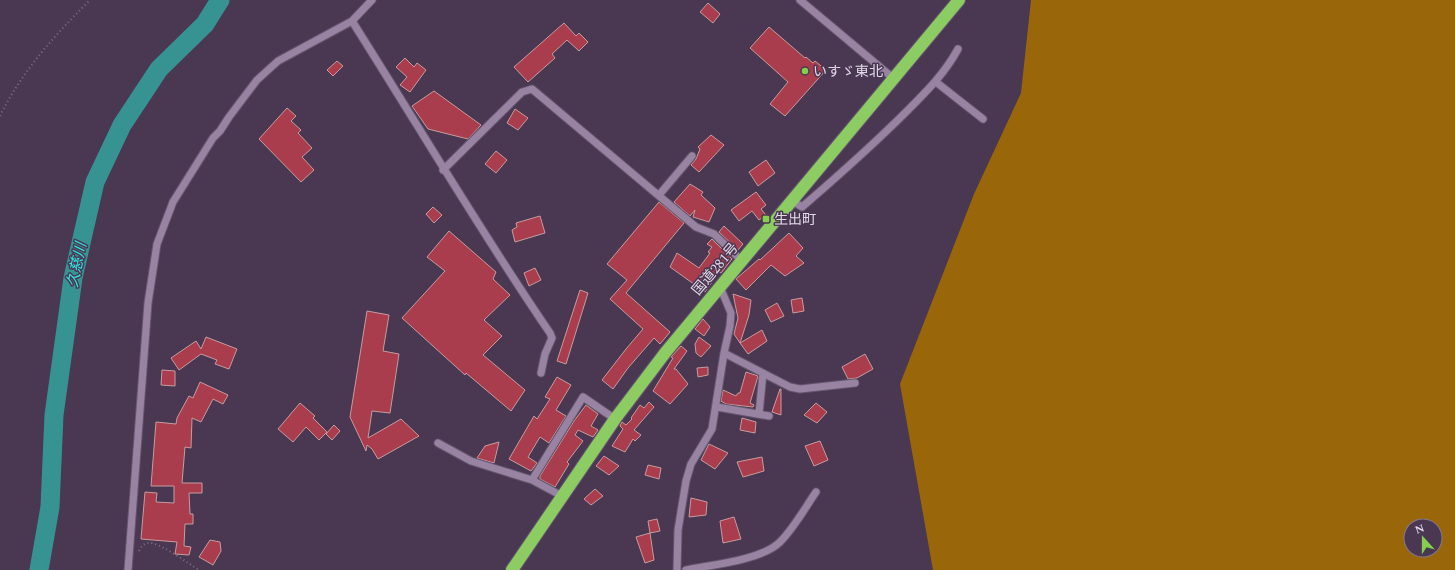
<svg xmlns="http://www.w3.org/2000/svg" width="1455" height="570" viewBox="0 0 1455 570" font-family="Spectral,'Noto Sans JP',serif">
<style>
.forest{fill:#99670a;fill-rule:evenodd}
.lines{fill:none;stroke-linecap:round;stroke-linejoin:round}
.river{stroke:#379392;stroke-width:19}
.building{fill:#a93c4d;stroke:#c79c9e}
.minor-casing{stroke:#65566d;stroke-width:9}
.highway-casing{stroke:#65566d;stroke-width:14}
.path{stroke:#7f6f87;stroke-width:2;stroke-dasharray:1 3;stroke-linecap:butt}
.minor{stroke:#9883a3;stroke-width:7}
.highway{stroke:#8ccc62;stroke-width:12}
.poi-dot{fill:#84cf4d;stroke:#4a3853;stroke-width:1.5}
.labels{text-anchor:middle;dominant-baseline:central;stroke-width:3;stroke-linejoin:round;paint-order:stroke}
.poi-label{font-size:14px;fill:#e2d7e8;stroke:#4a3853;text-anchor:start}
.street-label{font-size:14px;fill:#e2d7e8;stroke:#4a3853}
.water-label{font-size:15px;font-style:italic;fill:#30eae9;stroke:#4a3853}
</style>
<rect width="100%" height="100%" fill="#4a3853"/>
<path class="forest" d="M1031,0H1455V570H933L900,384L974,194L1021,93ZM1411,526H1435V550H1411Z"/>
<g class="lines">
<path class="river" d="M39,570L50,507L54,415L73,278L95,182L122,125L159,69L205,24L220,0"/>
</g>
<path class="building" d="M708,3L720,14L713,23L700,12Z
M564,23L576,36L579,33L588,42L579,51L567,40L552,54L555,58L528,82L514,67Z
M769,27L805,58L806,57L813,63L815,61L826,70L785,116L770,104L788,82L750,48Z
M405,58L414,67L417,63L426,70L410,92L400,85L407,77L396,67Z
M337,61L343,66L333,76L327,70Z
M434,91L481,125L468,139L428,129L412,106Z
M287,108L296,116L291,121L301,130L298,133L312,148L302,157L314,170L301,182L259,139Z
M515,109L528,118L518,130L507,123Z
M711,135L724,145L699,172L691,165L696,159L700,149L698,147Z
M496,151L507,160L496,173L485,164Z
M766,160L775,173L758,186L749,172Z
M690,184L703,192L701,195L715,208L709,222L693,217L695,210L690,216L674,202Z
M756,192L766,205L761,209L766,215L759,220L752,211L739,221L731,210Z
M659,202L684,223L626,293L670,332L660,344L654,338L628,368L613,389L602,380L626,349L643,329L610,299L627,280L607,264Z
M433,207L442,215L434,223L426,214Z
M540,216L545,233L515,242L512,230L517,227L516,223Z
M724,226L743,244L738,250L719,232Z
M449,231L496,272L493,279L510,295L484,320L502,336L483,355L525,390L511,411L466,373L465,375L402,318L445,271L427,257Z
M789,233L803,248L796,256L804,263L785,276L771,265L746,290L736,279L759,259L760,260Z
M712,239L732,259L721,273L719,272L705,292L670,267L677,253L699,268L710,253L708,252L712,247L707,244Z
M535,268L541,280L529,286L524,273Z
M580,290L588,293L566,364L557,361Z
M733,294L751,300L749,315L740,343L734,334L738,318Z
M802,298L804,311L793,313L791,300Z
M777,303L784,316L771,322L765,310Z
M367,311L389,315L383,351L399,354L390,413L372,411L368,438L401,419L419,436L378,459L372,449L367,445L366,451L350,417Z
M703,319L710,327L704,336L695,329Z
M762,330L767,341L748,354L740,343Z
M206,337L237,349L229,369L215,364L217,360L201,354L179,370L171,358L196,341L201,349Z
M699,337L711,346L701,357L696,353L695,344Z
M681,346L687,351L674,369H676L688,384L670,404L653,391L673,358L671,357Z
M865,354L873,369L857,378L848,379L842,367Z
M708,367V375L698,377L697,368Z
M162,370L175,371V386L161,385Z
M746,372L758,376L750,403L754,405L753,407L726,404L721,401L723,390L736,396L738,393H740Z
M557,377L571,385L556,410L566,416L549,443L540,437L528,457L537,463L531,471L509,459L534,416L537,419L550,399L545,397Z
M200,382L228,395L223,404L213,399L201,422L192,418L191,448L185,447L182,483H202V493H189L190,514H193V524H185L184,546L191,547L189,555L175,554L177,542L141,539L145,492L157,493L156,502L174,503V486H151L156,422L176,424L177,418L189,396L193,398Z
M780,389H781V415L772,412Z
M649,402L654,407L634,430L641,435L635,441L633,439L625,452L612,446L623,429L620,426L622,422L626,425L632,419L631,418L640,405L644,408Z
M300,403L315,416L313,418L327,432L319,440L306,427L293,442L278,429Z
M816,403L827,412L817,423L804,415Z
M586,405L598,414L591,426L598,430L593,437L578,430L575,435L583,441L567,462L569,464L555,487L540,479V476L574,421Z
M742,418L756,422L755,433L740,430Z
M334,425L340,431L332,440L326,434Z
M820,441L828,460L814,466L805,446Z
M499,442L494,463L477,458L485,446Z
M709,444L728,453L715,469L701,460Z
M604,456L619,466L609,475L596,466Z
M762,457L764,471L743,477L737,462Z
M648,465L661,468L659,479L645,475Z
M595,489L603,496L591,505L584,499Z
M691,498L707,502L706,515L689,517Z
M734,517L741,539L723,543L720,521Z
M657,519L660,531L650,533L648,521Z
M650,533L654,560L645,563L636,537Z
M210,540L220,542L221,551L213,565L199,557Z"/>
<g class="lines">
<defs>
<path id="minor" d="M800,0L893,78
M352,21C418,125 480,231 550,333L552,338L545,354L541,373
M936,82L983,119
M443,170L522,92L532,89L696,227L714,234L742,261
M659,195L692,156
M791,200L802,207C838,176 874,144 908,110C927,91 945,73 958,49
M724,353L790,387L800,389L855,383
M717,407L769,416
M759,414L763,373
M438,443L471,461L532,480L562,496
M532,480L583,397L615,419
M128,570L148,303L157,244L173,202L213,138L220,131L229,117L257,80L278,61L352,21L372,0
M677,570L678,530L686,481L691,464L712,429L724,353L730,326L731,313L720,287
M686,570C711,565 762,560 780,542C794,528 805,508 816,492"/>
<path id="highway" d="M512,570L615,419L665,353L959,0"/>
</defs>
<use href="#minor" class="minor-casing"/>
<use href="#highway" class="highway-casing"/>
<path class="path" d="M0,116C22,71 55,35 90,0
M139,551C141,547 143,544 148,543C158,541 189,564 199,570"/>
<use href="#minor" class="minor"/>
<use href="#highway" class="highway"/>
</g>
<g class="poi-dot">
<circle cx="805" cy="71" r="4"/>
<rect x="762" y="215" width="8" height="8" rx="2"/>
</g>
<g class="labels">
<g class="poi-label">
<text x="813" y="71">いすゞ東北</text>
<text x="774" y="219">生出町</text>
</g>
<g class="street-label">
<text transform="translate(715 269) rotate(-50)">国道281号</text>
</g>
<g class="water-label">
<text transform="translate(77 265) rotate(-78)">久慈川</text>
</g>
</g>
<g transform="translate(1423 538) rotate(339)"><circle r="19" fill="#4a3853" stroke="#87788f"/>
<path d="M0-3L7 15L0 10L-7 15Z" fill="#84cf4d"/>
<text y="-6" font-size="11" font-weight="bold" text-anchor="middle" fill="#e2d7e8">N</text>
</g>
</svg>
